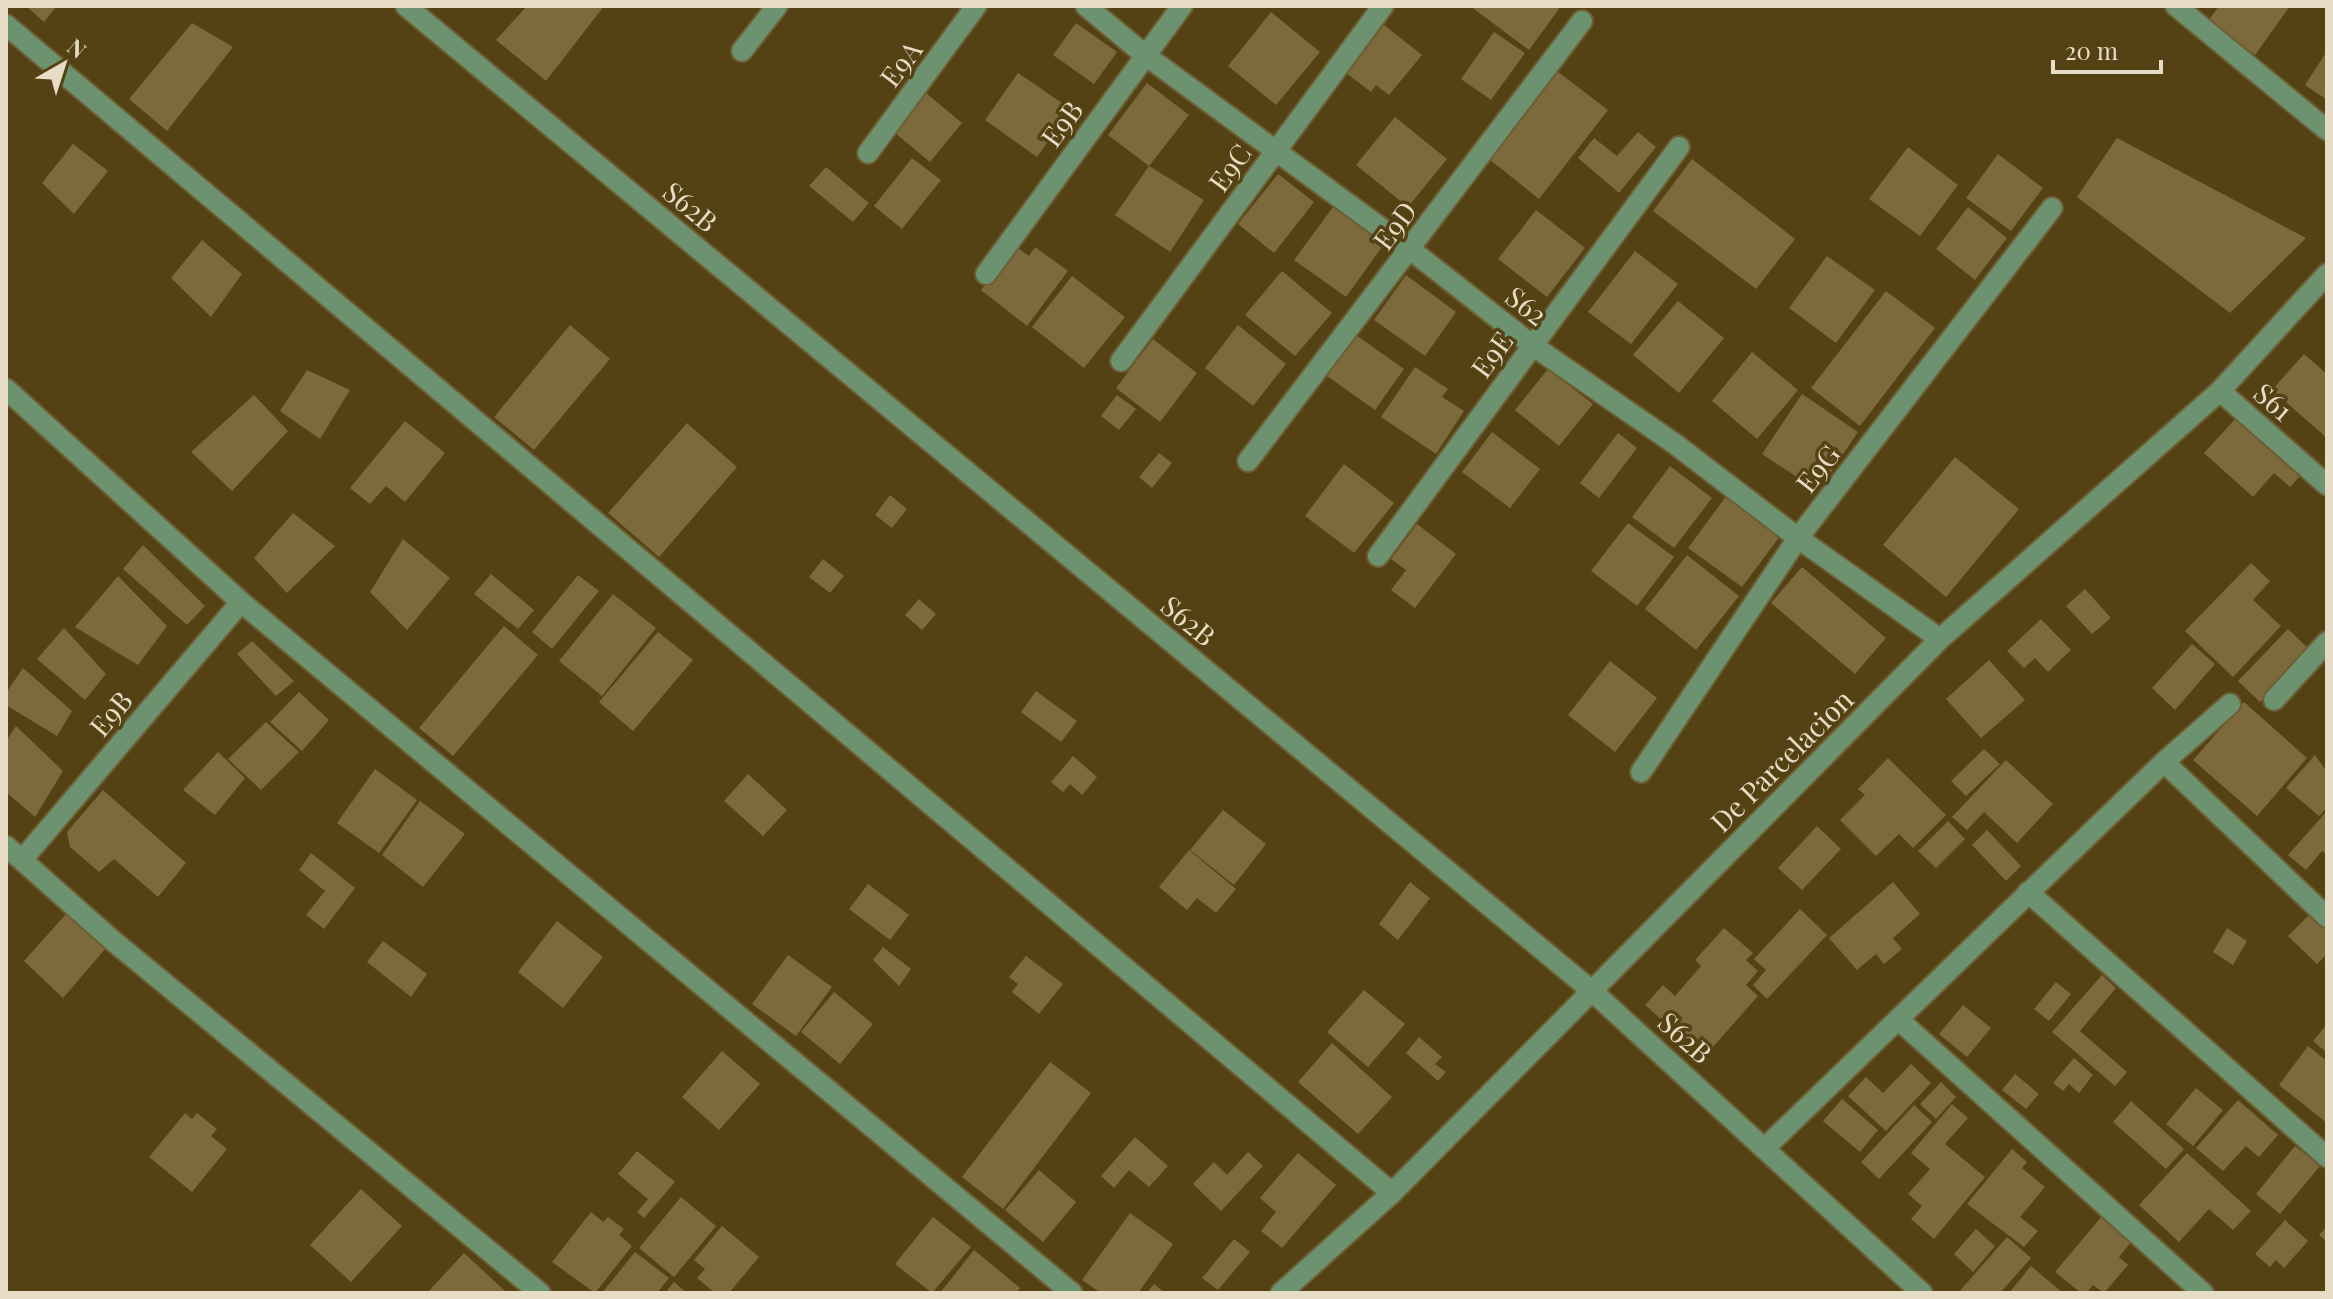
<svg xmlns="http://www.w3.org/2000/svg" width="2333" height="1299" viewBox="0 0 2333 1299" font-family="'Playfair Display',serif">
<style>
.building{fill:#7c693c}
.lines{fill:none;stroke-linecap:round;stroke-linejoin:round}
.minor-casing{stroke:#6e5e34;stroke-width:24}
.minor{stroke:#6c926f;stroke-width:20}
.labels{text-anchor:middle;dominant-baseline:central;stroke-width:7;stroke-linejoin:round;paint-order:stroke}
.street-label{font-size:28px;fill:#e7ddc6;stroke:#544214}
</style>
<rect width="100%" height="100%" fill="#544214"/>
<path class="building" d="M26,6H57L44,22Z
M527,6H604L546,81L496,40Z
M1470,6H1561L1529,50Z
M2219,6H2290L2255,55L2208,21Z
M1271,12L1320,52L1276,105L1228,66Z
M192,23L233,47L167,131L129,99Z
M1076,23L1117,52L1094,84L1053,55Z
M1384,25L1422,55L1389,95L1376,85L1371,92L1346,73Z
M1494,32L1525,53L1491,100L1461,79Z
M2327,51V100L2305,85Z
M1557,71L1608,110L1539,199L1489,159Z
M1018,73L1071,109L1037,157L985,120Z
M1147,83L1189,115L1149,166L1108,135Z
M926,93L962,123L930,162L894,132Z
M1395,117L1447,159L1408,207L1356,165Z
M1638,132L1656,147L1619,193L1578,158L1594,138L1617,156Z
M2117,138L2306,238L2230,313L2077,197Z
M73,144L108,171L74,214L42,183Z
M1908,147L1958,185L1920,236L1869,199Z
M1998,154L2043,188L2011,231L1966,198Z
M912,158L941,180L902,229L874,206Z
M1692,159L1795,239L1756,289L1653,211Z
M1149,166L1204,200L1170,252L1115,215Z
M826,167L869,203L853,222L809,186Z
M1278,174L1314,202L1274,253L1238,224Z
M1336,203L1387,240L1346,297L1294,260Z
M1968,207L2007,238L1975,280L1936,249Z
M1536,210L1585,248L1547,297L1498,259Z
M202,240L242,274L211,317L171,278Z
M1014,245L1029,256L1035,247L1068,271L1027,326L981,290Z
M1635,251L1678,284L1631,344L1588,312Z
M1827,256L1875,290L1836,343L1789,308Z
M1282,271L1332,313L1295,356L1245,315Z
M1406,275L1456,312L1425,356L1374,320Z
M1072,276L1125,317L1084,368L1032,327Z
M1886,291L1935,328L1860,426L1811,388Z
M1678,301L1724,338L1679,393L1633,355Z
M570,325L610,359L534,450L494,417Z
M1238,325L1286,364L1253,406L1205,368Z
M1356,335L1404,369L1375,410L1327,376Z
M1153,339L1197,373L1160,422L1116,388Z
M1752,352L1798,390L1757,439L1712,401Z
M2304,354L2327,374V438L2272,390Z
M1415,367L1448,389L1442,397L1464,411L1436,454L1381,417Z
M1548,369L1593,404L1559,446L1515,410Z
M307,370L350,390L320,439L280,411Z
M1802,394L1858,432L1818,491L1762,454Z
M254,395L288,431L232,491L191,452Z
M1117,395L1136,409L1119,430L1101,416Z
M2237,417L2300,476L2290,487L2274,473L2253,497L2204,453Z
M405,421L445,453L405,502L386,486L370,504L350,488Z
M687,423L737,467L659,557L608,513Z
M1492,432L1540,469L1510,508L1462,472Z
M1618,433L1637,448L1599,498L1580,483Z
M1159,453L1172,463L1152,488L1139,477Z
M1955,457L2019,509L1946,597L1883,545Z
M1344,464L1394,503L1354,553L1305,516Z
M1670,466L1712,498L1674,548L1632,517Z
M890,495L907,509L892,528L875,515Z
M1727,495L1781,535L1742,587L1688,548Z
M293,513L335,546L287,593L254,558Z
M1628,523L1674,557L1637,606L1591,571Z
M1417,524L1456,554L1415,608L1391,590L1406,570L1391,559Z
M403,539L450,578L407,630L370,592Z
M143,545L205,606L187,625L123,569Z
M1687,555L1739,596L1696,650L1645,609Z
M823,559L844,576L830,593L809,577Z
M2251,563L2270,581L2253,600L2281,626L2233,677L2185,631Z
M1802,567L1886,638L1855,674L1771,603Z
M491,574L534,610L518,629L474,594Z
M578,575L599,591L552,649L532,632Z
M118,576L167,626L138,665L75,627Z
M2085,589L2111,618L2092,634L2066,606Z
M613,594L656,628L602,696L559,661Z
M919,599L936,614L922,630L905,615Z
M2041,619L2071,650L2048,672L2035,658L2024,668L2007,651Z
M504,626L538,655L453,756L419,728Z
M64,628L106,674L85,700L37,659Z
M2288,629L2310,650L2260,702L2238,681Z
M658,632L693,660L633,731L599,702Z
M252,641L294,681L276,696L237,654Z
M2192,644L2215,664L2175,710L2152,688Z
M1989,660L2025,700L1981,738L1946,699Z
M1610,661L1657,698L1615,752L1568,715Z
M23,668L72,711L57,736L6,705V693Z
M1036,691L1077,721L1061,742L1021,712Z
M299,692L329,720L302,751L270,722Z
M2244,702L2307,758L2257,816L2193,760Z
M266,722L299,752L261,790L228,759Z
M16,726L63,771L35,817L6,792V741Z
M1984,749L2000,764L1966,796L1951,781Z
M218,752L245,778L215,815L183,790Z
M2315,755L2327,772V807L2319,816L2286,788Z
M1073,756L1097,777L1082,795L1070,784L1063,792L1051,782Z
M1888,758L1946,815L1913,848L1899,834L1876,856L1840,820L1865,795L1858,789Z
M2006,760L2053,804L2017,843L1984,812L1967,830L1952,817Z
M375,769L417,800L379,853L337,823Z
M748,774L787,810L763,836L724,801Z
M103,790L186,863L158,897L114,859L99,872L70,847L67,832Z
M420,801L465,834L423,887L382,855Z
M1223,810L1266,844L1234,885L1190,850Z
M2327,811V855L2322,851L2306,870L2288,855Z
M1948,821L1965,839L1936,868L1918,851Z
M1817,826L1841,849L1802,890L1778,868Z
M1987,830L2021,866L2006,881L1972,845Z
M1189,850L1236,889L1216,913L1197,898L1187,910L1159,887Z
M311,853L355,888L324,929L306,915L325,891L299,870Z
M1410,882L1430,898L1398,940L1379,924Z
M1893,882L1920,914L1893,938L1902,949L1884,964L1876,954L1857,970L1829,938Z
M868,884L909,915L890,940L849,909Z
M1800,909L1827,935L1767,999L1753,985L1766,970L1754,959Z
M66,914L106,948L63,998L24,961Z
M2310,914L2327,930V954L2317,964L2288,936Z
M557,921L603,957L563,1008L518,972Z
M1724,928L1753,953L1746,960L1758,971L1746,985L1758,996L1704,1057L1645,1005L1663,985L1675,996L1701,966L1695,960Z
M2227,928L2247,941L2233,965L2213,952Z
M383,941L427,974L411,997L367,962Z
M883,947L911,969L899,986L873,960Z
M788,955L832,987L796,1036L752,1004Z
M1026,956L1063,984L1039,1014L1012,992L1018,984L1009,977Z
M2102,975L2116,988L2080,1031L2127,1072L2115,1086L2052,1032Z
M2056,982L2071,994L2049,1021L2034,1009Z
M1364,990L1405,1024L1368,1067L1327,1032Z
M834,992L873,1024L840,1064L801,1032Z
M1963,1005L1991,1028L1967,1057L1939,1034Z
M2327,1024V1053L2313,1041Z
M1419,1037L1442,1057L1435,1064L1446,1072L1438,1081L1406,1053Z
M1332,1043L1392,1097L1358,1134L1298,1082Z
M2308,1046L2327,1061V1123L2279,1085Z
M722,1051L760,1084L719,1130L682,1097Z
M2074,1058L2093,1075L2079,1093L2069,1084L2063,1091L2053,1083Z
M1050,1062L1091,1093L1003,1209L962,1177Z
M1911,1064L1931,1083L1886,1131L1848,1096L1866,1077L1883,1093Z
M2015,1074L2039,1094L2026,1109L2002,1090Z
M1941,1082L1956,1097L1936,1119L1920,1104Z
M2196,1088L2223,1110L2193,1146L2166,1124Z
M1842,1099L1878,1130L1860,1152L1823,1121Z
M2238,1100L2278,1135L2259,1157L2246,1146L2223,1171L2196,1148Z
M2131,1101L2184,1149L2166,1169L2113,1122Z
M1952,1104L1968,1118L1945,1144L1985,1177L1934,1239L1911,1219L1922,1206L1908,1194L1930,1169L1911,1153Z
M1914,1105L1932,1122L1879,1179L1861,1162Z
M185,1113L192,1119L197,1113L217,1129L211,1136L227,1149L192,1192L149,1157Z
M1135,1137L1168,1166L1149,1187L1129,1170L1114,1188L1101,1176Z
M2295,1146L2320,1166L2280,1214L2256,1194Z
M2012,1149L2027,1162L2022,1168L2045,1187L2020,1217L2038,1231L2024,1247L1967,1204Z
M637,1151L675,1182L644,1218L637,1212L648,1199L618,1174Z
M1248,1152L1263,1166L1221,1211L1193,1184L1214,1162L1227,1175Z
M1298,1153L1336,1185L1282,1248L1261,1231L1276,1212L1260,1198Z
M2187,1153L2251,1211L2233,1230L2209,1209L2179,1242L2139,1205Z
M1039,1170L1076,1202L1043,1242L1005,1210Z
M361,1189L402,1226L351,1282L310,1245Z
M681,1197L716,1226L674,1277L639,1248Z
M591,1212L603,1222L608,1217L624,1229L619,1235L632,1246L595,1293L552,1262Z
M1130,1213L1173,1244L1138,1293H1101L1082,1280Z
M2102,1216L2132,1241L2119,1257L2128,1265L2104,1293L2093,1285L2086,1293H2081L2055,1272Z
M933,1217L971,1247L932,1293L895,1264Z
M2285,1220L2308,1241L2284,1268L2276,1260L2270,1267L2255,1254Z
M722,1226L759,1257L729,1293H715L697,1278L705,1269L694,1260Z
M2327,1226V1242L2319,1235Z
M1976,1229L1995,1246L1973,1272L1954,1254Z
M2007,1237L2031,1258L2000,1293H1958Z
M1234,1239L1250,1252L1218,1290L1202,1278Z
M974,1250L1020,1288L1016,1293H940Z
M635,1252L669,1278L657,1293H602Z
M464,1253L505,1291L503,1293H427Z
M2031,1266L2063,1293H2009Z
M674,1282L687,1293H665Z
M1154,1284L1165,1293H1147Z"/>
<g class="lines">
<defs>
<path id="minor" d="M406,6L1592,991L1922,1293
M1086,6L1145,55L1411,250L1532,345L1675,444L1798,538L1940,639
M2176,6L2327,130
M6,25L1392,1193
M742,51L777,6
M868,153L976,6
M986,274L1182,6
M1121,361L1383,6
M6,389L241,602L1072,1293
M2220,391L2327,485
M1248,461L1582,21
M1378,556L1679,147
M2274,700L2327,642
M2164,762L2327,917
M1641,772L1798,538L2052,208
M6,846L112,940L540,1293
M22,860L241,602
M2028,892L2327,1157
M1899,1020L2203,1293
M1766,1147L2164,762L2230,704
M1281,1293L1392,1193L1940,639L2220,391L2327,274"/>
</defs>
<use href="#minor" class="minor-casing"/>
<use href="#minor" class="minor"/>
</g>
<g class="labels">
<g class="street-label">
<text transform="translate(900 63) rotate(-53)">E9A</text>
<text transform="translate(1061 123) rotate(-54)">E9B</text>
<text transform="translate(1229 167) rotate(-54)">E9C</text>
<text transform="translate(691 206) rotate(40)">S62B</text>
<text transform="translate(1394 225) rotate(-53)">E9D</text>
<text transform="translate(1527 305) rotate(38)">S62</text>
<text transform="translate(1491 354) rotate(-54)">E9E</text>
<text transform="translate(2274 401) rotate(41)">S61</text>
<text transform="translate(1817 468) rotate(-52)">E9G</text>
<text transform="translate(1189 620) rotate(40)">S62B</text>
<text transform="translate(110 713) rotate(-50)">E9B</text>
<text transform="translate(1781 760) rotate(-45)">De Parcelacion</text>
<text transform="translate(1686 1037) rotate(42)">S62B</text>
</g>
</g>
<rect width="2333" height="1299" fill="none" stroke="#e7ddc6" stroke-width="16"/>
<g transform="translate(64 64) rotate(39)" stroke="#544214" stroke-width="6" paint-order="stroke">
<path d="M0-6L14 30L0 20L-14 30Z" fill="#e7ddc6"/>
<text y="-12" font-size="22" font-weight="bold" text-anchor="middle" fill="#e7ddc6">N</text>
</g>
<path d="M2053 60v12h108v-12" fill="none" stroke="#e7ddc6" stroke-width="4"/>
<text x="2065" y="60" font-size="24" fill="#e7ddc6" stroke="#544214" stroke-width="6" paint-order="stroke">20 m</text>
</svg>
